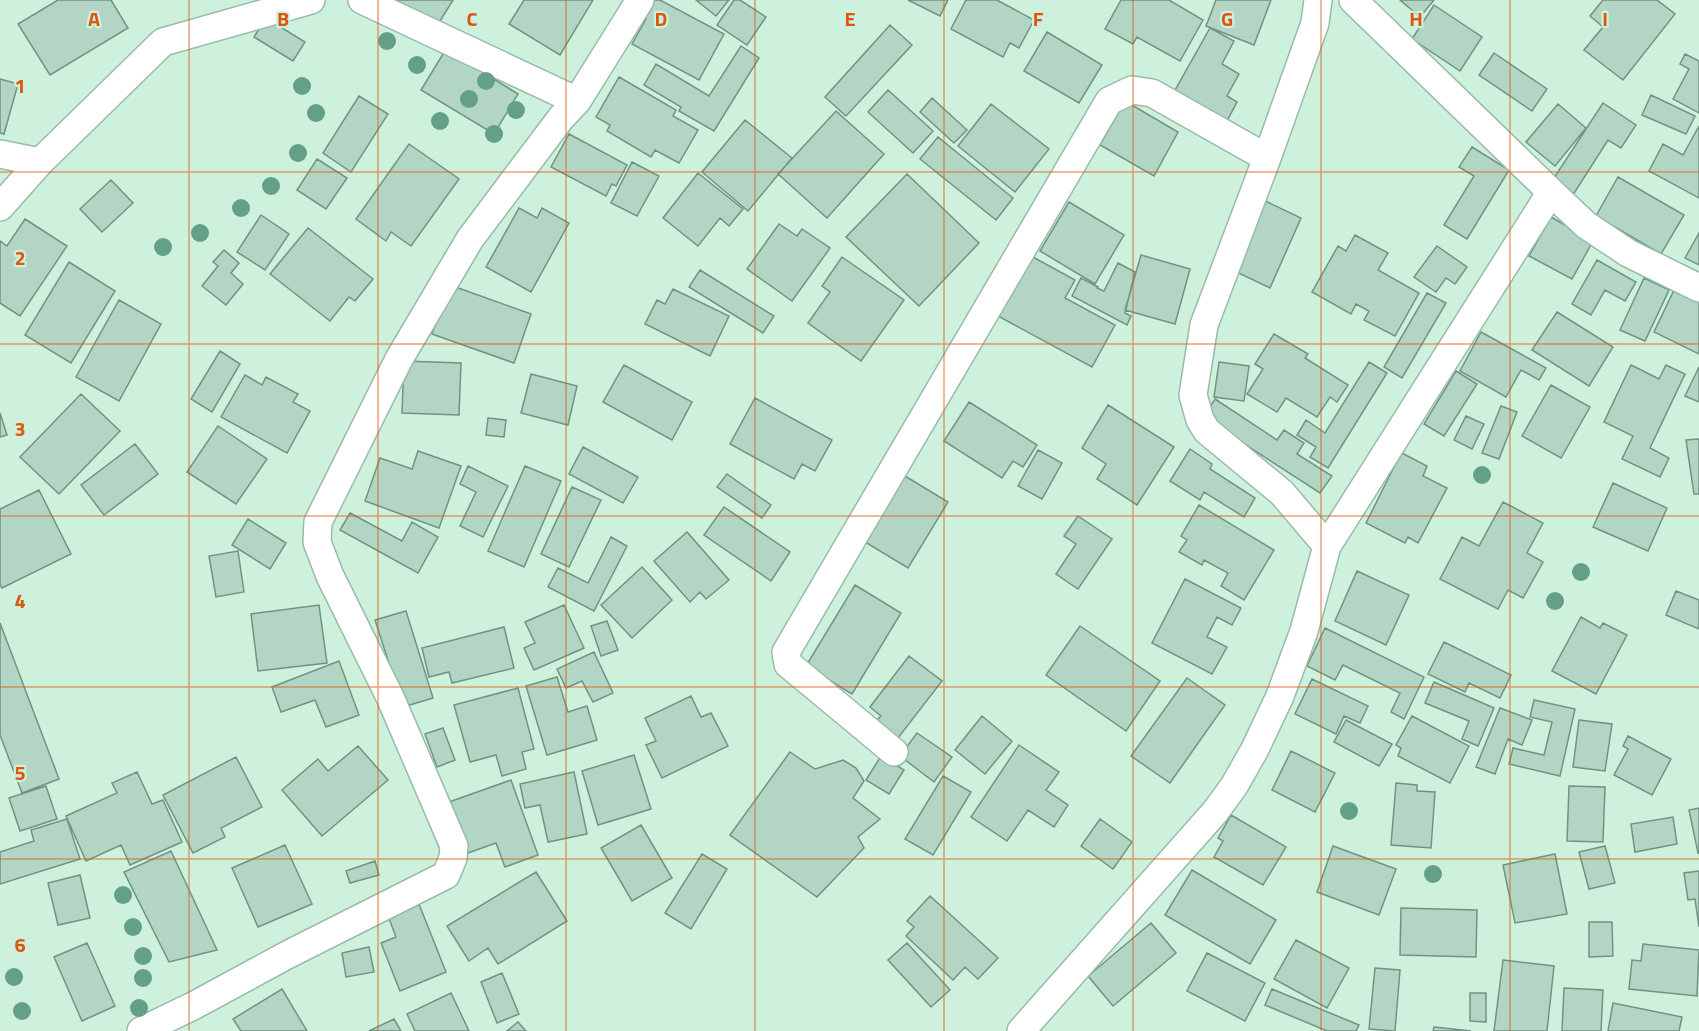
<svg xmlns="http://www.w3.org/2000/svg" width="1699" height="1031" viewBox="0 0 1699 1031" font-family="'Titillium Web',sans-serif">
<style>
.building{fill:#b3d6c4;stroke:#729382;stroke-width:1.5}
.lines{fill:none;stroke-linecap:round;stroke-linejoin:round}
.minor-casing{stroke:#99bba9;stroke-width:30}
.minor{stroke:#fff;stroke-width:27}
.tree{fill:#649f87}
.grid{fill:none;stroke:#dd560c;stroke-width:1.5;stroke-opacity:0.55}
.grid-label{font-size:20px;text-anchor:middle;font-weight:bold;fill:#dd560c;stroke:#cef1de;stroke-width:4.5;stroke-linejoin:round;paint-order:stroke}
</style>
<rect width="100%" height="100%" fill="#cef1de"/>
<path class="building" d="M58,0H111L128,28L50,75L18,24Z
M393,0H453L437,26Z
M524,0H593L560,55L509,24Z
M642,0H660L724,34L699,80L632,44L646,19L635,13Z
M696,0H729L716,16Z
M734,0H740L766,17L747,45L717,25Z
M908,0H948L940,16Z
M966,0H997L1034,20L1019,48L1010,43L1003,57L951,29Z
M1121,0H1169L1203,20L1180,61L1137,37L1133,44L1105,29Z
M1216,0H1271L1254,45L1206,26Z
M1400,0H1434L1420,17Z
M1603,0H1657L1675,14L1623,80L1584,50L1603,27L1590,16Z
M1434,5L1482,37L1460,71L1412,39Z
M266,18L305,42L293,61L254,37Z
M890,25L912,45L846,116L825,97Z
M1210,28L1234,41L1222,64L1239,74L1227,96L1237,102L1227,121L1174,92Z
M1047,32L1102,65L1079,103L1024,71Z
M741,46L759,58L714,131L679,111L681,107L644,85L656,64L709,96Z
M446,49L518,94L494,134L421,90Z
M1494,53L1547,89L1532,111L1479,75Z
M1685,54L1699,61V113L1673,99L1689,69L1680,64Z
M619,77L676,110L673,116L698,130L679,163L655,150L651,157L607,131L610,125L596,117Z
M0,79L18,84L4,134L0,133Z
M888,90L933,131L913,153L868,112Z
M1651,95L1695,116L1686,134L1642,115Z
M359,96L388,114L351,172L323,153Z
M932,98L967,130L954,143L920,112Z
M1125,101L1178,132L1154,176L1100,145Z
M1603,103L1636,125L1621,148L1608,140L1573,195L1552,181Z
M991,104L1049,149L1015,192L958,146Z
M1558,104L1586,128L1555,166L1526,142Z
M836,111L884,154L827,218L778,174Z
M745,120L792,158L748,211L702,172Z
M1699,126V198L1649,171L1663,144L1683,155Z
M569,134L627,165L616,186L612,184L606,196L551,167Z
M938,137L1013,198L996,220L920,159Z
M409,144L459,179L411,246L391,232L386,241L356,219Z
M1472,147L1509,170L1467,239L1444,225L1474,176L1459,167Z
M317,159L347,178L326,209L297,190Z
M632,162L659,176L637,216L611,203Z
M698,173L743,209L729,226L720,218L698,246L663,218Z
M907,174L979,243L919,306L846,237Z
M1618,177L1684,215L1661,254L1596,216Z
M111,180L133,203L102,232L80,209Z
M1259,198L1301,218L1270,288L1228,268Z
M1069,202L1124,235L1095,284L1040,251Z
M519,208L537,218L542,208L569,223L531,292L486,267Z
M261,215L289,234L265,270L237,252Z
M1551,217L1593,241L1572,279L1529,256Z
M25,219L67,246L20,316L0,303V241L7,246Z
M779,224L797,236L802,229L830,248L792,301L747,269Z
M308,228L373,279L355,301L349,297L330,321L270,274Z
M1699,233V265L1685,258Z
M1355,235L1388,253L1378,270L1419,293L1395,336L1364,320L1369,311L1356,304L1351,314L1312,292L1338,246L1346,251Z
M1437,246L1467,267L1455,284L1446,278L1436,292L1414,277Z
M224,250L239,263L231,273L243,284L226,305L202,286L218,266L213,262Z
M1141,255L1190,269L1175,324L1125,310Z
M1031,256L1075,280L1065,298L1115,325L1092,367L998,316Z
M842,257L904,300L861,361L808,323L830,292L822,286Z
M1597,260L1636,282L1625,301L1605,290L1591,315L1572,304Z
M69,262L115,291L71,363L25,335Z
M1118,263L1135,272L1125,313L1131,316L1127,325L1072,296L1081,278L1098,287L1097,288L1104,291Z
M700,270L774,316L763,333L689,287Z
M1644,278L1669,290L1645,341L1620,330Z
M450,285L531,314L514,363L432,334Z
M673,289L729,316L710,356L645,324L657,300L665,304Z
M1674,290L1699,302V354L1654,332Z
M1427,293L1446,303L1402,378L1384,367Z
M119,300L161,324L119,401L76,377Z
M1557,312L1613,347L1589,386L1532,350Z
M1481,332L1546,368L1539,380L1521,370L1506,397L1460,371Z
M1274,334L1308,354L1305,358L1348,385L1337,402L1330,397L1317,417L1286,398L1277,412L1247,394L1263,369L1255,364Z
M220,351L240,364L212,412L191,399Z
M404,361L461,363L459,415L402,413Z
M1219,362L1249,366L1244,401L1214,397Z
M1369,362L1387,373L1328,468L1310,457L1316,447L1297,435L1306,420L1325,433Z
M624,365L692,402L672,440L603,402Z
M1631,365L1659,379L1666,365L1685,374L1650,448L1669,458L1660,477L1622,459L1633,436L1604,422Z
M1699,367V402L1685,396Z
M1456,371L1477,384L1444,436L1424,424Z
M531,374L577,386L568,425L521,413Z
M245,375L262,385L266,377L298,394L293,402L310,411L287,453L221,417Z
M1551,385L1590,407L1561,458L1522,436Z
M81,394L120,431L59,494L20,457Z
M755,398L832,440L815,471L802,464L794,479L730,444Z
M1215,399L1277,440L1284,430L1304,443L1297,454L1332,476L1320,493L1203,417Z
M969,402L1037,445L1023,467L1013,461L1002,478L944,441Z
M1108,405L1174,447L1137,505L1097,479L1106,464L1082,448Z
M1501,406L1517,412L1499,459L1482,453Z
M0,413L7,435L0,437Z
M1466,416L1484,424L1472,449L1454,440Z
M488,418L506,420L504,437L486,435Z
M218,426L267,459L236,504L187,472Z
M1699,439V494H1694L1686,440Z
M135,444L158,474L104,515L81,485Z
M583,447L638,477L623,503L569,474Z
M1190,449L1212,464L1210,469L1255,498L1244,517L1204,492L1200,500L1170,481Z
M1038,450L1062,463L1042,499L1018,486Z
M1396,450L1427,466L1423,476L1447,488L1418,543L1408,537L1405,543L1366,523L1394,467L1389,465Z
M418,451L461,466L439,528L365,501L380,458L412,469Z
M468,466L508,486L483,537L460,526L476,492L460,484Z
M525,466L561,481L524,567L488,551Z
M727,474L771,505L762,518L717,487Z
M905,476L948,502L908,568L865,542Z
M1613,483L1667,508L1648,551L1593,527Z
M572,487L601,500L569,567L541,554Z
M39,490L71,554L2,588L0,584V509Z
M1503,502L1543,523L1527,553L1543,562L1523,598L1508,590L1498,609L1440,579L1462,537L1479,546Z
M1199,505L1274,550L1244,600L1221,586L1228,573L1204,560L1202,565L1179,552L1187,540L1181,536Z
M724,507L790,552L771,581L704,535Z
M350,513L402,541L412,522L438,537L418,573L340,530Z
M1078,516L1112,539L1078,589L1056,574L1076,544L1064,536Z
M248,519L286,543L270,569L232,545Z
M687,532L729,580L706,599L700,592L690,602L654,561Z
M611,537L627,546L594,611L548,587L558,568L588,583Z
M238,551L244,592L216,597L209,556Z
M642,567L672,600L632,638L601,605Z
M1357,571L1409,595L1386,645L1335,621Z
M1185,579L1241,608L1232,625L1217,617L1207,637L1227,647L1212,674L1152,643Z
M855,585L901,613L852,694L806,666Z
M1676,591L1699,600V629L1666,615Z
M319,605L327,663L258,671L251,614Z
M564,605L584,648L534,670L524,648L535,643L525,622Z
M406,611L433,698L403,707L375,620Z
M1581,617L1600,628L1603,623L1627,635L1596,694L1552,671Z
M607,621L618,650L601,656L591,626Z
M0,623L59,779L22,793L0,735Z
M1080,626L1160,681L1126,731L1046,675Z
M504,627L514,668L452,683L449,672L429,677L422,648Z
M1325,628L1424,677L1404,719L1391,712L1400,693L1343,665L1335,680L1307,666Z
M1444,642L1511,675L1500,698L1469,683L1465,692L1428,674Z
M594,652L613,693L593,702L582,681L566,688L557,669Z
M909,656L942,681L898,738L876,721L881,716L870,707Z
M339,661L359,715L326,727L315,700L281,712L272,687Z
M557,677L568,712L587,706L597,740L547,755L526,686Z
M1187,678L1225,705L1170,783L1131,756Z
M1312,679L1368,706L1360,723L1344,716L1336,734L1295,714Z
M1434,682L1494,708L1478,746L1462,739L1469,721L1425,703Z
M518,688L534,749L522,752L526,769L502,776L496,755L470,762L454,705Z
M691,696L701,717L711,713L728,746L662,778L646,745L656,741L645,718Z
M1534,700L1575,709L1560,776L1509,764L1513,748L1544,755L1552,722L1530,717Z
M1500,708L1532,720L1522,745L1508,739L1495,774L1476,767Z
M982,716L1012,741L985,774L955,750Z
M1412,716L1469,746L1450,783L1398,756L1401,748L1396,745Z
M1346,720L1392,744L1379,766L1334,742Z
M1579,720L1612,724L1605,771L1573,767Z
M443,728L455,760L437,767L425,734Z
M917,733L952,757L934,782L900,756Z
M1628,736L1671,759L1652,795L1614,775L1628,749L1623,746Z
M1019,745L1059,772L1046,790L1068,805L1054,827L1028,810L1007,841L971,817Z
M358,746L388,780L322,836L282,790L318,759L328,771Z
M1291,751L1335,773L1315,812L1272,790Z
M790,752L815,769L843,760L856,768L864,781L853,798L880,819L858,837L864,848L817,897L730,835Z
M634,755L651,809L598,825L582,771Z
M881,756L904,770L889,794L866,780Z
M236,757L262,807L221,828L225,837L193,853L163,795Z
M137,772L152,804L163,800L182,842L130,865L121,845L86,861L66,816L117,793L112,783Z
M574,772L587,834L548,842L540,805L525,808L520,784Z
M943,776L971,792L933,855L905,839Z
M511,780L538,855L505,867L496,843L468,853L449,802Z
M1396,783L1417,785V791L1435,792L1431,848L1391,845Z
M46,786L57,819L20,831L9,798Z
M1569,786L1605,787L1603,842L1567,841Z
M1699,808V853H1698L1689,810Z
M1231,815L1286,847L1263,885L1214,857L1223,841L1218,838Z
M1673,817L1677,844L1635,852L1631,824Z
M67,819L80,859L0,884V852L34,841L31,830Z
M1100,819L1132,842L1113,869L1081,846Z
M641,825L672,878L632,901L601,848Z
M285,845L312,904L258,927L232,868Z
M1333,846L1396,869L1379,915L1317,892Z
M1605,846L1615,883L1589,889L1579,852Z
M171,851L217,950L169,962L124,872Z
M702,854L727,869L691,929L665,913Z
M1555,854L1567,914L1515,923L1503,865Z
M375,861L379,875L350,883L346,871Z
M1192,870L1276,920L1250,964L1165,915Z
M1699,871V927L1695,899L1688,900L1684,873Z
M536,872L567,921L498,964L488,948L469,961L447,926Z
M80,875L90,918L58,925L48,883Z
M930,896L998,958L978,979L965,967L953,980L906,936L914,927L907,921Z
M419,904L446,972L400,991L381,943L396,937L388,916Z
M1401,908L1477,910L1476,957L1400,955Z
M1589,922H1612L1613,956L1589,957Z
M1151,923L1176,953L1113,1006L1088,976Z
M1296,940L1349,968L1327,1008L1274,979Z
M87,943L115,1006L82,1021L54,957Z
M907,943L950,990L931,1007L888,960Z
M1643,944L1699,950L1697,996L1629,989L1632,960L1641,961Z
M369,947L374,972L346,977L342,953Z
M1207,953L1265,983L1245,1021L1187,991Z
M1503,960L1554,966L1547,1031H1494Z
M1375,968L1400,970L1395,1031L1369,1029Z
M502,973L519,1014L497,1023L481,982Z
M1564,988L1603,990L1601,1031H1562Z
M282,989L307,1031H241L233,1019Z
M1272,989L1359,1025L1356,1031H1327L1265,1005Z
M451,993L469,1031H415L407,1014Z
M1470,993H1486V1022L1470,1021Z
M1613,1003L1682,1017L1679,1031H1608Z
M394,1019L401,1031H369Z
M518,1022L526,1031H507Z
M1434,1027L1471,1031H1433Z"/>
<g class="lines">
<defs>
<path id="minor" d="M362,0L577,101
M1318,0L1315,23L1267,158L1204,325L1193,395L1200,420L1207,431L1282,493L1327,546
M1353,0L1551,192L1586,225L1628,253L1699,288
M0,154L40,162
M0,207L40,162L163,42L311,0
M894,752L788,664L786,652L1109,101L1132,90L1152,93L1267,158
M141,1031L193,1006L289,954L446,875L453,858L454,846L390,697L330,576L317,542L318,522L399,359L470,239L561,118L577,101L640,0
M1021,1031L1215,812L1234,786L1255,749L1280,696L1304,631L1327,546L1551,192"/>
</defs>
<use href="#minor" class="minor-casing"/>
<use href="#minor" class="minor"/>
</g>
<g class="tree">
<circle cx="387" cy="41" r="9"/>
<circle cx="417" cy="65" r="9"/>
<circle cx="486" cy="81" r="9"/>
<circle cx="302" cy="86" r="9"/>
<circle cx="469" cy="99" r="9"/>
<circle cx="516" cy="110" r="9"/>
<circle cx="316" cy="113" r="9"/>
<circle cx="440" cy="121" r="9"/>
<circle cx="494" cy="134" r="9"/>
<circle cx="298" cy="153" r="9"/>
<circle cx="271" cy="186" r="9"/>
<circle cx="241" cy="208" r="9"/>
<circle cx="200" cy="233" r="9"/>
<circle cx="163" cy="247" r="9"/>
<circle cx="1482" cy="475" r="9"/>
<circle cx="1581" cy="572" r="9"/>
<circle cx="1555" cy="601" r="9"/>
<circle cx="1349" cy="811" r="9"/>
<circle cx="1433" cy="874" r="9"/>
<circle cx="123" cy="895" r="9"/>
<circle cx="133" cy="927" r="9"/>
<circle cx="143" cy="956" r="9"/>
<circle cx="14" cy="977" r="9"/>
<circle cx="143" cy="978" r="9"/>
<circle cx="139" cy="1008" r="9"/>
<circle cx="22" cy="1011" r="9"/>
</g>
<path class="grid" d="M189,0V1031M378,0V1031M566,0V1031M755,0V1031M944,0V1031M1133,0V1031M1321,0V1031M1510,0V1031M0,172H1699M0,344H1699M0,516H1699M0,687H1699M0,859H1699"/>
<g class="grid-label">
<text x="94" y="26">A</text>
<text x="283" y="26">B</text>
<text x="472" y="26">C</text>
<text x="661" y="26">D</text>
<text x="850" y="26">E</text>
<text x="1038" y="26">F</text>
<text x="1227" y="26">G</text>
<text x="1416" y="26">H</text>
<text x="1605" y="26">I</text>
<text x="20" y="93">1</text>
<text x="20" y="265">2</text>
<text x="20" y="436">3</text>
<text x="20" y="608">4</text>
<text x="20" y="780">5</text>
<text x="20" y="952">6</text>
</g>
</svg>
